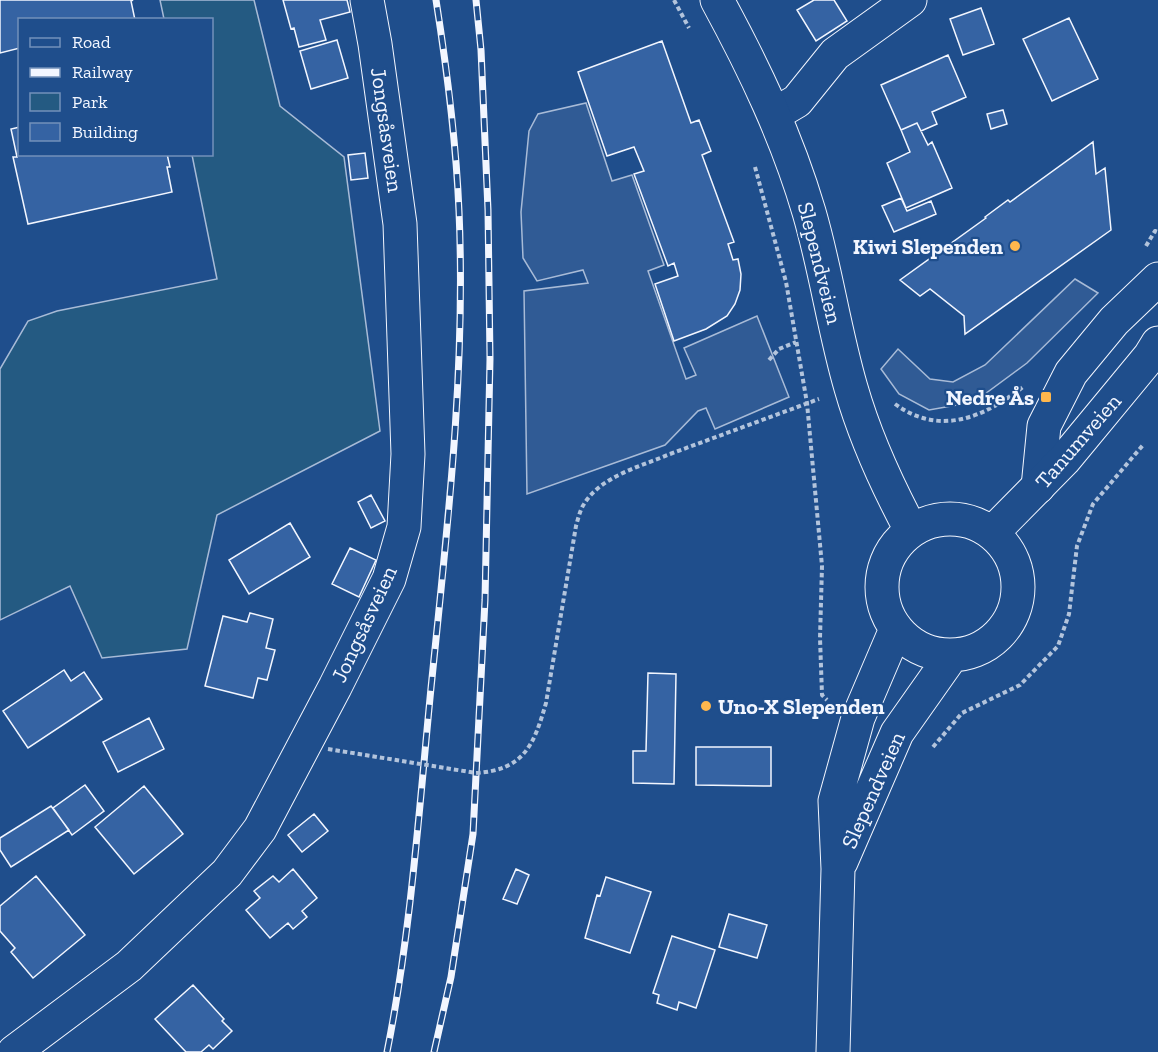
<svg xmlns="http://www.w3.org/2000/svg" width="1158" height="1052" viewBox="0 0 1158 1052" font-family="'Zilla Slab',serif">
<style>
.green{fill:#245a82;stroke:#a8bbd7;stroke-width:1.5}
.parking{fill:#305b95;stroke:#a8bbd7;stroke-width:1.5}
.building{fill:#3563a3;stroke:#f2f6ff;stroke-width:1.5}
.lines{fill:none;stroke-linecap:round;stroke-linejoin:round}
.minor-casing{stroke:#f2f6ff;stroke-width:35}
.major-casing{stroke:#f2f6ff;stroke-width:35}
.path{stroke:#b3c4dc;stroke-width:4;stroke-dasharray:4.5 3;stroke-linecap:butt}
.minor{stroke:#1f4e8c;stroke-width:33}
.major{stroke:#1f4e8c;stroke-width:33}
.rail-casing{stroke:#f2f6ff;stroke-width:7}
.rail{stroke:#1f4e8c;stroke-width:4.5;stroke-dasharray:14;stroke-linecap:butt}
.path-bridge{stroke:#b3c4dc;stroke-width:4;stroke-dasharray:4.5 3;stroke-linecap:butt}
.poi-dot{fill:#ffb74d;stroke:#1f4e8c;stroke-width:2}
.labels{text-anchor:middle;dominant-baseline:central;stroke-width:4.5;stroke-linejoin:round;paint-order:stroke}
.street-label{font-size:22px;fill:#f2f6ff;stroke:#1f4e8c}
.poi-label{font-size:22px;font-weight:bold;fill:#f2f6ff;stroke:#1f4e8c;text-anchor:end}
</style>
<rect width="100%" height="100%" fill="#1f4e8c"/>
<path class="green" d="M160,0H254L280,106L344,157L380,431L217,515L187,649L102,658L70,586L0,620V369L28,321L57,311L217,279L192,155L212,154V20L164,19Z"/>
<path class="parking" d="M586,103L612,181L632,175L664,265L648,271L686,379L696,375L684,348L757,316L789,397L715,429L706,408L698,411L665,445L527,494L524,291L588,283L583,270L537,281L523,258L521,212L529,131L538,114Z
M1075,279L1098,293L1027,363L974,402L929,410L899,394L881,369L898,349L930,379L953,382L985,365Z"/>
<path class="building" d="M0,0H133L131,1L135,20H20V48L0,53Z
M283,0H347L350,12L320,20L326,40L299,47L294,28L291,29Z
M814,0H834L847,21L816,41L797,10Z
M981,8L994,44L963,55L950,19Z
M1069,18L1098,79L1052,101L1023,39Z
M337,40L348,78L311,89L300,51Z
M662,41L691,123L699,120L711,151L702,155L734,242L728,244L733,260L738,259L741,274L740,290L735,304L727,316L706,329L674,341L655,284L678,276L674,263L668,266L634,174L644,171L634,147L607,156L578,72Z
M948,55L966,97L932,112L937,124L921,131L917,123L901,130L881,85Z
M1003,110L1007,124L991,129L987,114Z
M917,123L928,145L932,142L952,188L906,208L887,163L910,152L901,130Z
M20,127V154H167L170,167H167L172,192L28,224L13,157H17L11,129Z
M1093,142L1096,174L1105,168L1111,230L965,334L964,316L930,289L920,296L900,280L986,218L985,217L1008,200L1010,202Z
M365,153L368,178L351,180L348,155Z
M901,198L907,211L931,201L936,214L894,232L882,206Z
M371,495L385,521L371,528L358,502Z
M290,523L310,557L249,594L229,560Z
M350,548L376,560L359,597L332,584Z
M250,613L273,619L266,648L275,650L267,680L258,678L253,698L205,686L223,616L247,622Z
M64,670L71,681L84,672L102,699L28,748L3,711Z
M648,673L676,674L674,784L633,783V751H646Z
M149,718L164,749L118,772L103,742Z
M696,747H771V786L696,785Z
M85,785L104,811L72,835L53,808Z
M144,786L183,834L134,874L95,827Z
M51,806L69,830L11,867L0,850V838Z
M314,814L328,831L302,852L288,835Z
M293,869L317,898L302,911L307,917L293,929L288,923L270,938L246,910L260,898L254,891L273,876L279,882Z
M516,869L529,875L517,904L503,899Z
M36,876L85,935L33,978L11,952L15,948L0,931V906Z
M606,877L651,892L630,953L585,938L597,895L600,896Z
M729,914L767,925L757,958L719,947Z
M672,936L715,950L696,1008L679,1002L677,1010L657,1003L659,995L653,993Z
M193,985L224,1019L222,1021L232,1031L213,1049L209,1045L201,1052H186L155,1019Z"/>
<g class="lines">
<defs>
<path id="minor" d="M775,114L797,101L835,54L910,0
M1038,487L1044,426L1071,373L1114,321L1158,279
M14,1052L129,966L227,873L260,829L335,687L389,579L404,527L408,454L400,224L375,44L367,0"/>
<path id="major" d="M717,0C754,68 787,137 809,212C826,270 834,330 851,388C865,437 887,485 911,530
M882 587a68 68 0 1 1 136 0a68 68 0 1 1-136 0Z
M992,533L1064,460L1150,356L1158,343
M841,862L897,733L952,655
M833,1052L838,869L835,801L858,718L896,629"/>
</defs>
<use href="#minor" class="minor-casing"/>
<use href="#major" class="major-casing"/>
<path class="path" d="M674,0L689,28
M755,167L786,282L807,403L822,566L820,638L822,695L827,700
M1146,246L1155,231L1158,232
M769,360L779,349L796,342
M895,404C940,437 985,417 1024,386
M670,454L819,399
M933,747L962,713L1020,685L1058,646L1069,614L1077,546L1093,504L1143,445"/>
<use href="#minor" class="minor"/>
<use href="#major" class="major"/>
<defs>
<path id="rail" d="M387,1052C411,932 419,810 431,688C447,530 466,371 459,211C456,140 447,70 436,0
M434,1052L451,977L473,834L485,600L490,359L488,210L481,50L476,0"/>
</defs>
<use href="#rail" class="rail-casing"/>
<use href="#rail" class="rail"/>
<path class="path-bridge" d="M328,749L476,773C524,770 534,745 546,703L576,526C578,519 580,510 584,504C601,476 642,466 670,454"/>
</g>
<g class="poi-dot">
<circle cx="1015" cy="246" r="6"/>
<rect x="1040" y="391" width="12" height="12" rx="3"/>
<circle cx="706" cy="706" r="6"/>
</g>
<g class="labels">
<g class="street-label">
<text transform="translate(387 130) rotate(82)">Jongsåsveien</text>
<text transform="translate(820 263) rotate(76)">Slependveien</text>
<text transform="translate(1078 441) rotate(-49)">Tanumveien</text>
<text transform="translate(364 624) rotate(-65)">Jongsåsveien</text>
<text transform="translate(873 790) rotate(-66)">Slependveien</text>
</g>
<g class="poi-label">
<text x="1003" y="246">Kiwi Slependen</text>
<text x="1034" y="397">Nedre Ås</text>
<text x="718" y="706" text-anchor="start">Uno-X Slependen</text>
</g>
</g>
<rect x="18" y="18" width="195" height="138" fill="#1f4e8c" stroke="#7391ba" stroke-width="1.5"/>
<rect x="30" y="38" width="30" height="9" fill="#1f4e8c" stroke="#7391ba" stroke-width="1.5"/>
<text x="72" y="48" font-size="18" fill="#f2f6ff">Road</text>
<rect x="30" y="68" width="30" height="9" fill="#f2f6ff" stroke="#7391ba" stroke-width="1.5"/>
<text x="72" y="78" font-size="18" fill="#f2f6ff">Railway</text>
<rect x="30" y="93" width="30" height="18" fill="#245a82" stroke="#7391ba" stroke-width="1.5"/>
<text x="72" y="108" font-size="18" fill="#f2f6ff">Park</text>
<rect x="30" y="123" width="30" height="18" fill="#3563a3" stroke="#7391ba" stroke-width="1.5"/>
<text x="72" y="138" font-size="18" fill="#f2f6ff">Building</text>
</svg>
